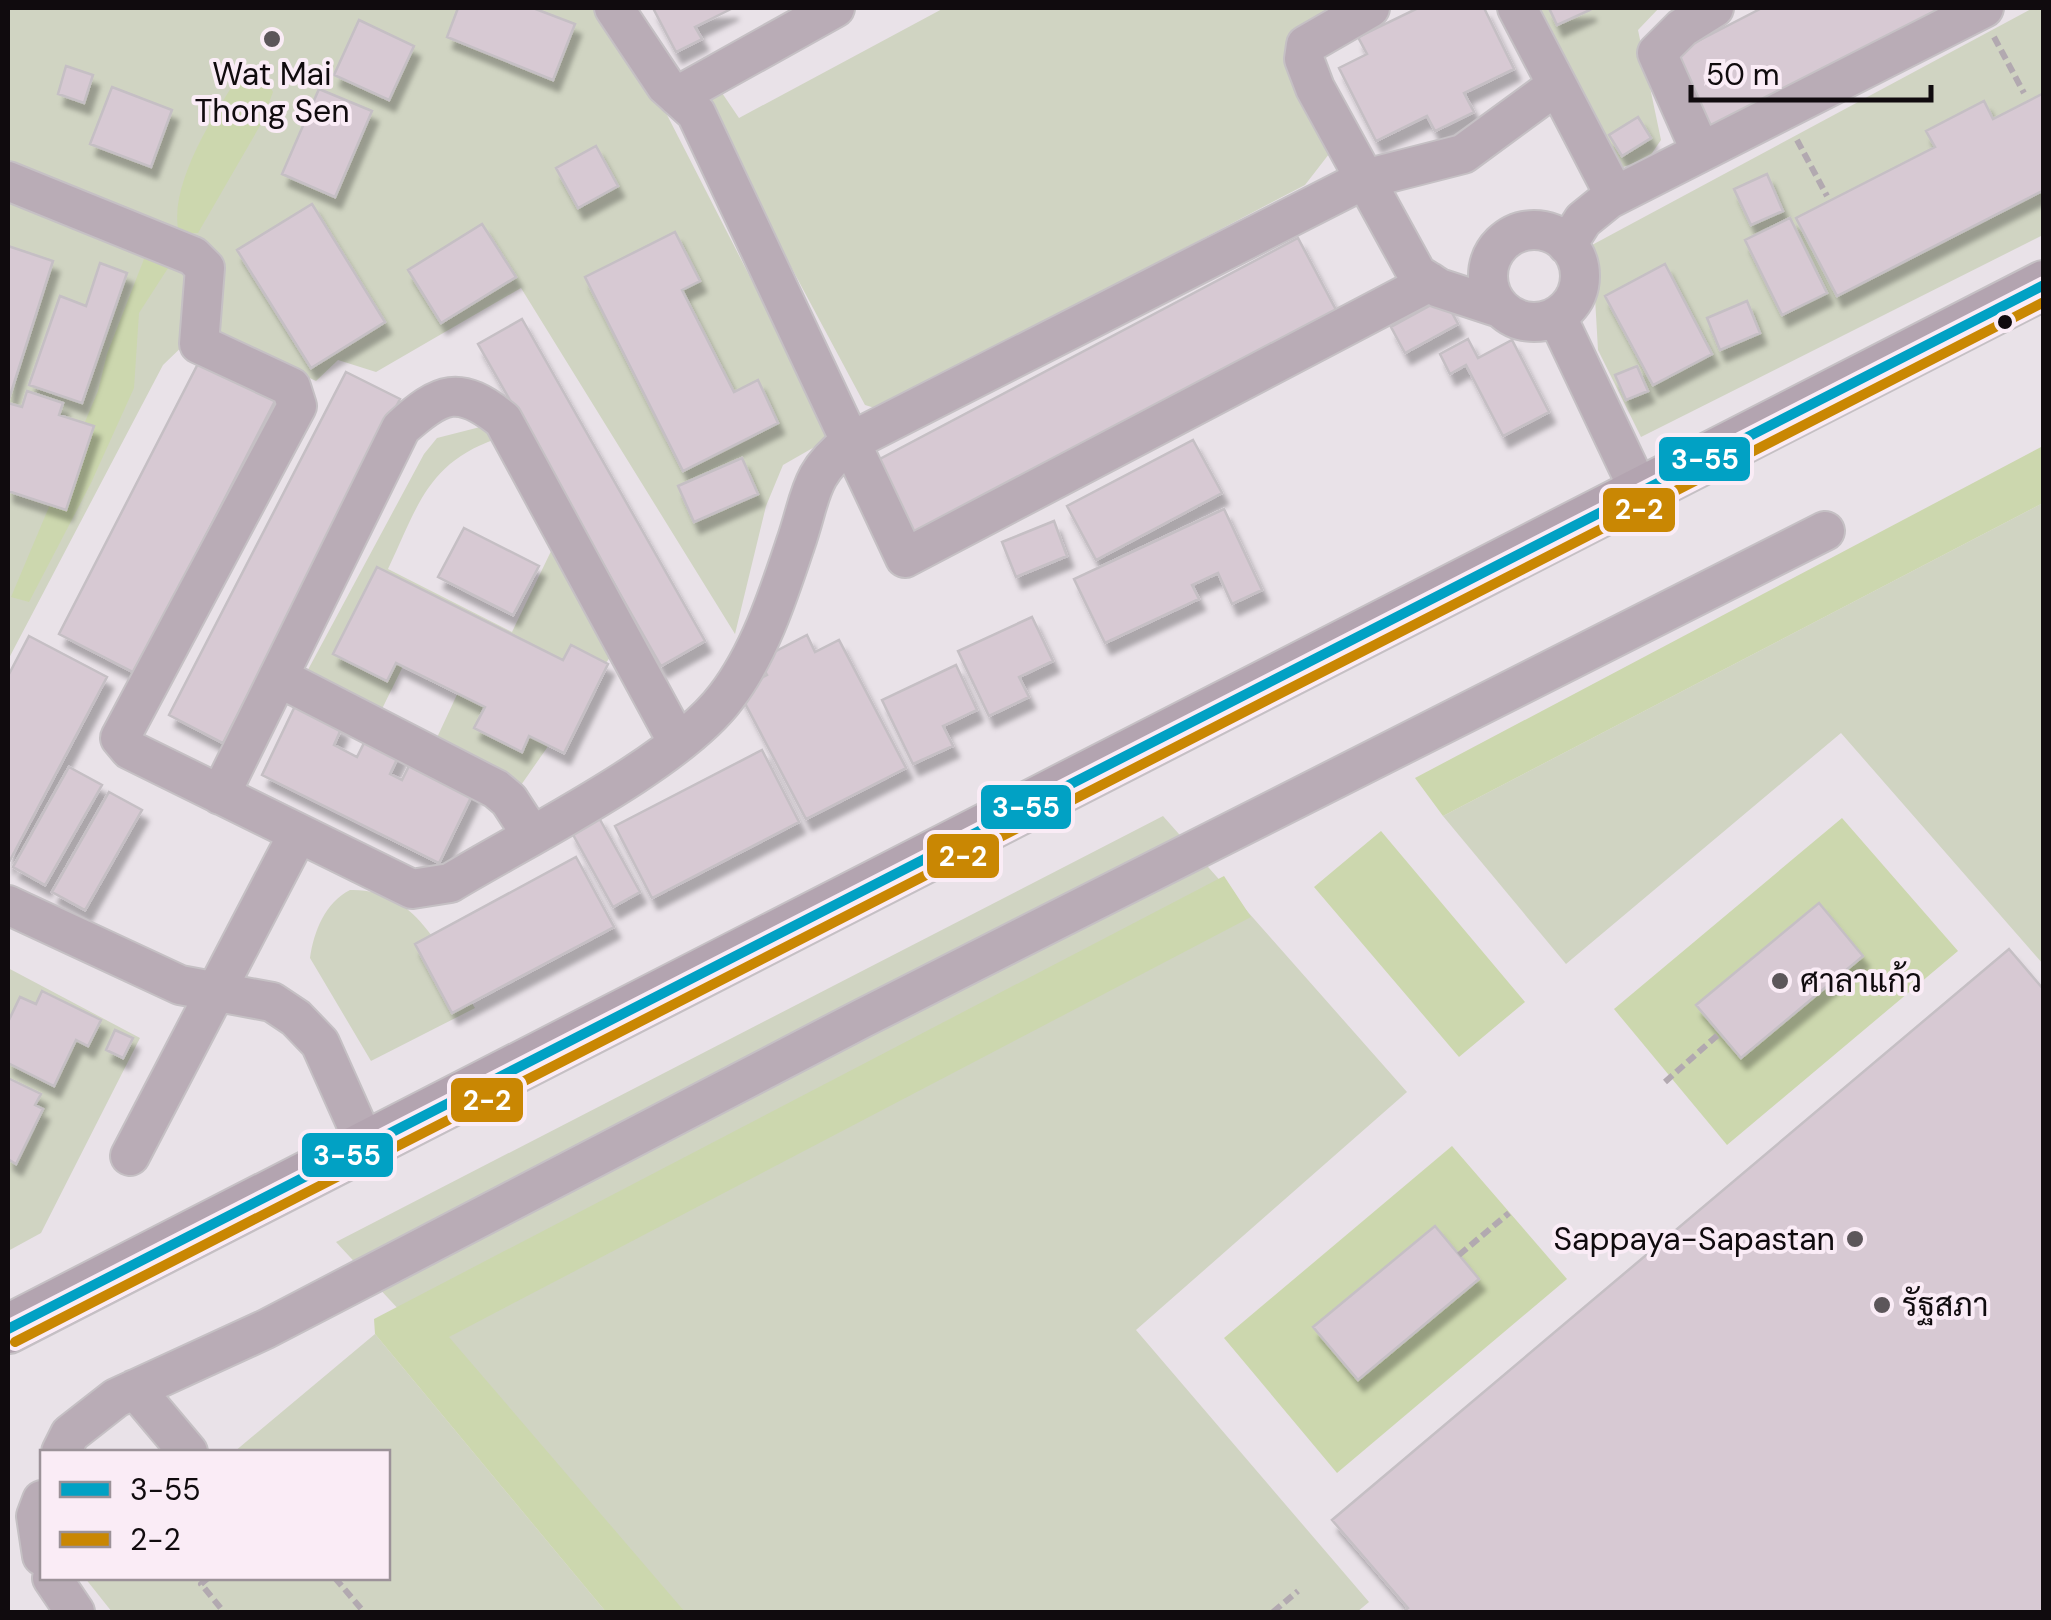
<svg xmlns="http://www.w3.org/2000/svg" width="2051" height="1620" viewBox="0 0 2051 1620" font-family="'DM Sans',Sarabun,sans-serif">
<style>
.green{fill:#d0d4c2}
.water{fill:#ccd7ae}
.building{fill:#d7c9d3;stroke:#c5bfc4;stroke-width:2.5;filter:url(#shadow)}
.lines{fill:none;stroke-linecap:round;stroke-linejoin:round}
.minor-casing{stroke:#c5c0c4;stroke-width:42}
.major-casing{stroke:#c5c0c4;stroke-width:52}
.path{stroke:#b2a9b0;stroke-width:6;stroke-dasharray:10 5;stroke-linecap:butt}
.minor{stroke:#b9acb6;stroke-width:38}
.major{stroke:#b3a4b0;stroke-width:48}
.bus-1-casing{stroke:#faecf6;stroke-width:18}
.bus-2-casing{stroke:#faecf6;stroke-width:18}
.bus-1{stroke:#01a1c4;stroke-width:10}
.bus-2{stroke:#c98703;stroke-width:10}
.poi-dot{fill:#5c565a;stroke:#faecf6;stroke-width:4}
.bus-dot{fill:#100b0e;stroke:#faecf6;stroke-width:4}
.labels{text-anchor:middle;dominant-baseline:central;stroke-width:8;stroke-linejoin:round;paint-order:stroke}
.poi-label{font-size:32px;fill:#100b0e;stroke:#faecf6;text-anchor:start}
.line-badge{stroke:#faecf6;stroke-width:4}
.badge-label{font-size:28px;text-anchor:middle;font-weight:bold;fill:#fff}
</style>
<defs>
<filter id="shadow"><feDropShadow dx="6" dy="11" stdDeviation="2.5" flood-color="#0004"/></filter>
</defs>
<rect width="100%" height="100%" fill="#e9e2e8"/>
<path class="green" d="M8,8H597L664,109L832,437L783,465L766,506L735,634L521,288L376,372L338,360L316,381L260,355L191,338L163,365L8,660Z
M944,8H1339L1286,43L1329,154L1305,185L878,409L865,405L700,97L718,87L739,118Z
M1536,8H1659L1638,30L1661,140L1650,156L1614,171Z
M2033,8H2043V235L1641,437L1598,350L1592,245Z
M488,425L496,439C427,463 417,508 388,569L512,632L554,545L615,650L519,788L434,744L461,686L407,658L380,713L303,679L424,454L437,438Z
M2043,503V964L1841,733L1566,964L1443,816Z
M1163,816L1407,1092L1136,1330L1369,1602L1357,1612H680L336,1242Z
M350,890C419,888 444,957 475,1008L371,1061L310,958C314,931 325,903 350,890Z
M8,968L140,1038L41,1233L8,1251Z
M375,1334L606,1612H112L85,1578H388V1452H234Z"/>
<path class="water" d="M243,69L266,78L273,92L261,124L198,233H179C167,185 217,110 243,69Z
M156,252L170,265L139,313L134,388L91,483L29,602L11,597L98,391L107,354L144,259Z
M2043,446V503L1443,816L1415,778Z
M1842,818L1958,951L1727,1145L1614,1009Z
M1381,831L1525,1002L1459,1057L1314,887Z
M1224,876L1251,917L449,1337L685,1612H606L375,1334L374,1319Z
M1452,1146L1567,1279L1337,1473L1224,1338Z"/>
<path class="building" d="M458,8H533L575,24L553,80L447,37Z
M653,8H733L695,27L702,39L676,52Z
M1418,8H1484L1514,69L1464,93L1474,112L1435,131L1427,116L1376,141L1339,68L1367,54L1358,37Z
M1549,8H1589L1590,10L1557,25Z
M1762,8H1957L1709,136L1667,57Z
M359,20L414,46L389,100L334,75Z
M66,66L93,75L84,103L58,94Z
M112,87L172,110L151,167L90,144Z
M319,89L372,111L335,197L282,174Z
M2044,93V190L1837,296L1796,218L1935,147L1926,131L1984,101L1993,119Z
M1638,117L1651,138L1622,156L1609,135Z
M596,146L618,186L578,208L556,168Z
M1767,174L1783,211L1751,225L1734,189Z
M312,204L385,322L311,368L237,250Z
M1790,218L1827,293L1782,315L1745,240Z
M482,224L516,277L441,323L408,270Z
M675,232L700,281L682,290L734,392L758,380L778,423L683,471L585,277Z
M1298,238L1336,310L914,532L876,461Z
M8,246L53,261L8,402Z
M100,263L127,273L82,403L29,385L60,296L86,306Z
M1665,264L1712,354L1653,385L1605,296Z
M1444,298L1458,324L1405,353L1391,327Z
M1747,301L1760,333L1720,350L1707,318Z
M522,319L705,641L661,666L478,344Z
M1468,339L1478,358L1512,340L1549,412L1503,436L1466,365L1450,374L1440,354Z
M202,356L278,395L135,673L59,634Z
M1637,366L1648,391L1626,400L1615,375Z
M346,372L400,399L223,743L169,715Z
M27,391L63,403L59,415L94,426L66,510L8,491V403L22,407Z
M1193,440L1222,493L1096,560L1067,506Z
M742,458L758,494L694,522L678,486Z
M1224,509L1262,590L1232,604L1218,573L1192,585L1199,599L1105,643L1074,579Z
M1054,521L1067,556L1016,577L1002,542Z
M464,528L539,566L513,615L438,577Z
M377,567L563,660L571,645L608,664L564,753L529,736L522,752L474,728L485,707L396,663L387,681L333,654Z
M1032,617L1053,661L1019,677L1029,697L989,716L958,651Z
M807,635L815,652L839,640L906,768L806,819L738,690L767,675L759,660Z
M29,636L107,677L8,864V676Z
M956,665L977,710L943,726L953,746L913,764L882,700Z
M296,704L342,727L334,745L357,757L367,737L400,753L390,774L402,780L413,758L475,789L439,863L262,775Z
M762,750L799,822L652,898L615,826Z
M69,767L102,785L45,885L13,867Z
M109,792L142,810L85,910L52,892Z
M598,816L640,892L613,907L571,831Z
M576,857L614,927L452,1013L415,944Z
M1819,903L1863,956L1741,1058L1696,1005Z
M2009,949L2044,990V1612H1403L1408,1608L1332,1520Z
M42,991L101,1020L88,1046L76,1040L54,1086L8,1063V1022L20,997L36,1004Z
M115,1030L133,1038L123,1058L106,1050Z
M8,1078L41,1094L35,1105L43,1109L16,1164L8,1159Z
M1435,1226L1479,1279L1358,1380L1313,1327Z"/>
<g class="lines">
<defs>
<path id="minor" d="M614,8L666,86L696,113L905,558L1430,282
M1370,8L1306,45L1304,59L1315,88L1417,274L1439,288L1500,308
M1517,8L1615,196
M677,96L835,8
M1701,152L1657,53L1682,28L1714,8
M8,181L193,256L205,268L199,344L291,387L297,406L120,738L130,750L412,889L450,883C524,838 677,763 726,697C759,654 778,596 795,545C812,497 807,475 850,442L1365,179L1463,154L1557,85
M1488 276a46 46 0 1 1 92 0a46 46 0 1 1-92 0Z
M1567,245L1583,220L1609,199L1984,8
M1557,317L1640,492
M278,677L496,789L509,800L531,834
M220,795L401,428C441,392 459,384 503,420L677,741
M8,905L180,985L272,1002L296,1018L320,1043L366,1146
M130,1156L298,834
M135,1389L188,1452
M61,1452L70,1434L116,1398L266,1329L863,1018L1825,531
M42,1500L36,1516L42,1556
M52,1578L75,1612"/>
<path id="major" d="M8,1329L2044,285"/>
</defs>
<use href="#minor" class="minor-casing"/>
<use href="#major" class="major-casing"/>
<path class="path" d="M1994,37L2024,93
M1797,140L1827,196
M1665,1082L1720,1033
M1459,1255L1509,1213
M208,1578L201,1584L224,1612
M335,1578L364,1612
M1273,1612L1298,1591"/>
<use href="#minor" class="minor"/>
<use href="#major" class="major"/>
<defs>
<path id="bus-1" d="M8,1329L2044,285"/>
<path id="bus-2" d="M15,1342L2044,302"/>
</defs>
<use href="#bus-1" class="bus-1-casing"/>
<use href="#bus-2" class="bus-2-casing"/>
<use href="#bus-1" class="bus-1"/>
<use href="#bus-2" class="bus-2"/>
</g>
<g class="poi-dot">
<circle cx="272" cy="39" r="10"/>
<circle cx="1780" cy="981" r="10"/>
<circle cx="1855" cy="1239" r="10"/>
<circle cx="1882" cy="1305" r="10"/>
</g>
<circle class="bus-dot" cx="2005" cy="322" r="9"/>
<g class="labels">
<g class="poi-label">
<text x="272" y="74" text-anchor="middle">Wat Mai<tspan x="272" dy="37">Thong Sen</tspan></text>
<text x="1800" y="981">ศาลาแก้ว</text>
<text x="1835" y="1239" text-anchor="end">Sappaya-Sapastan</text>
<text x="1902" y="1305">รัฐสภา</text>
</g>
</g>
<g class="line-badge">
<rect x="1657" y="435" width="95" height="48" rx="10" fill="#01a1c4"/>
<rect x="1601" y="486" width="76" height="48" rx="10" fill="#c98703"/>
<rect x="979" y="783" width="94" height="48" rx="10" fill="#01a1c4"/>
<rect x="925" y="832" width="76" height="48" rx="10" fill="#c98703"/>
<rect x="449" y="1076" width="76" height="48" rx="10" fill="#c98703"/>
<rect x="300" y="1131" width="95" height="48" rx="10" fill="#01a1c4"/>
</g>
<g class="badge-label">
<text x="1705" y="469">3-55</text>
<text x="1639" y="519">2-2</text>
<text x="1026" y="817">3-55</text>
<text x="963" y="866">2-2</text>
<text x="487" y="1110">2-2</text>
<text x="347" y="1165">3-55</text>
</g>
<rect width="2051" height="1620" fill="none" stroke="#100b0e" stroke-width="20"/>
<rect x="40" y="1450" width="350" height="130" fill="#faecf6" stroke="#9c9299" stroke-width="2.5"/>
<rect x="60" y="1482" width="50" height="15" fill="#01a1c4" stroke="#9c9299" stroke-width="2.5"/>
<text x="130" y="1500" font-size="30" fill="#100b0e">3-55</text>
<rect x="60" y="1532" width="50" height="15" fill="#c98703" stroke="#9c9299" stroke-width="2.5"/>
<text x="130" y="1550" font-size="30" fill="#100b0e">2-2</text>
<path d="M1691 85v15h240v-15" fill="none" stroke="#100b0e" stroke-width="5"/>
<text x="1706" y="85" font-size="30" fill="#100b0e" stroke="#faecf6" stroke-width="8" paint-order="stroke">50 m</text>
</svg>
